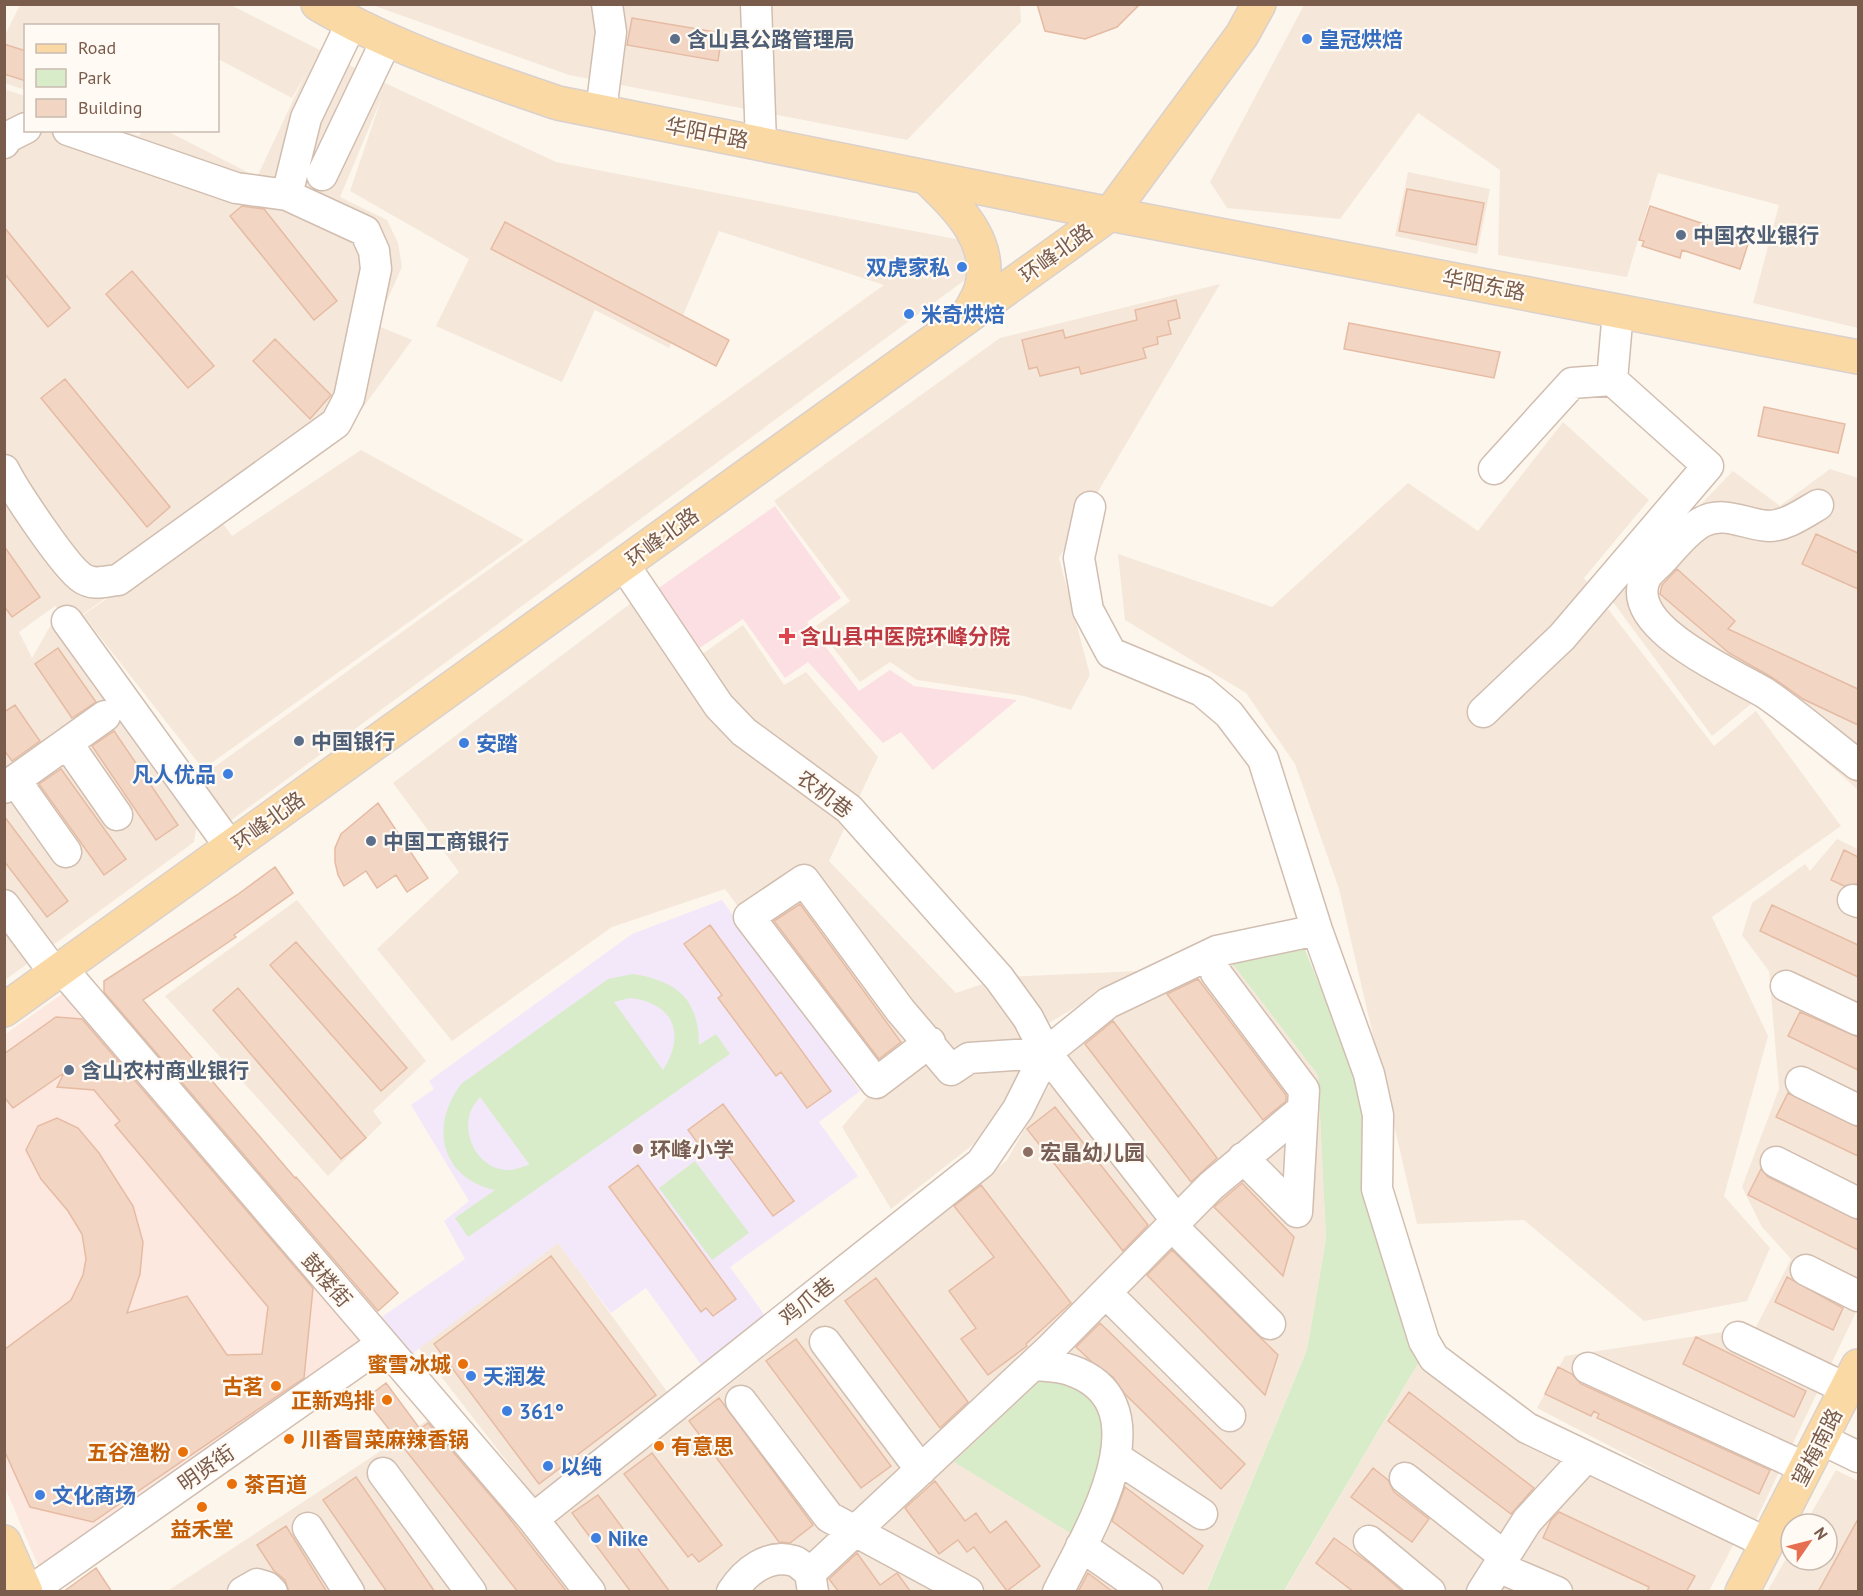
<svg xmlns="http://www.w3.org/2000/svg" width="1863" height="1596" viewBox="0 0 1863 1596" font-family="'PT Sans','Noto Sans SC',sans-serif">
<style>
.residential{fill:#f5e8da}
.commercial{fill:#fde8e0}
.education{fill:#f3e8fa}
.medical{fill:#fbdfe3}
.green{fill:#d8ecc9;fill-rule:evenodd}
.building{fill:#f3d5c3;stroke:#e6bba3;stroke-width:1.5}
.lines{fill:none;stroke-linecap:round;stroke-linejoin:round}
.minor-casing{stroke:#d1beb0;stroke-width:33}
.major-casing{stroke:#dad1cd;stroke-width:36}
.minor{stroke:#fff;stroke-width:30}
.major{stroke:#fbd9a5;stroke-width:33}
.service-dot{fill:#5c6f8a;stroke:#fffaf3;stroke-width:2}
.shop-dot{fill:#3f7fe0;stroke:#fffaf3;stroke-width:2}
.health-dot{fill:#e0444e;stroke:#fffaf3;stroke-width:2}
.education-dot{fill:#8d6e63;stroke:#fffaf3;stroke-width:2}
.food-dot{fill:#e8710a;stroke:#fffaf3;stroke-width:2}
.labels{text-anchor:middle;dominant-baseline:central;stroke-width:4.5;stroke-linejoin:round;paint-order:stroke}
.service-label{font-size:21px;font-weight:bold;fill:#4e5e75;stroke:#fffaf3;text-anchor:start}
.shop-label{font-size:21px;font-weight:bold;fill:#366cbe;stroke:#fffaf3;text-anchor:start}
.street-label{font-size:21px;fill:#7a5c4d;stroke:#fffaf3}
.health-label{font-size:21px;font-weight:bold;fill:#be3a42;stroke:#fffaf3;text-anchor:start}
.education-label{font-size:21px;font-weight:bold;fill:#785e54;stroke:#fffaf3;text-anchor:start}
.food-label{font-size:21px;font-weight:bold;fill:#c56008;stroke:#fffaf3;text-anchor:end}
</style>
<rect width="100%" height="100%" fill="#fdf6ec"/>
<path class="residential" d="M1020,4L1021,22L907,140L569,75L372,5Z
M20,5H231L387,84L556,162L976,243L973,274L226,824L195,781L884,285L719,231L669,348L595,310L562,382L436,326L469,259L350,191L382,97L340,197L387,220L398,243L402,267L376,325L412,340L351,424L69,624L55,606L19,632L32,658L56,616L198,818L194,842L5,980L4,96L7,90L25,96L26,130H122L139,136L142,131H167L257,177L305,75L292,98L218,59V26H26L25,90L5,83V35Z
M1304,5H1858V328L1753,303L1779,205L1658,173L1627,277L1498,255L1500,170L1418,113L1340,219L1227,208L1210,182Z
M1408,172L1490,189L1477,254L1395,236Z
M1220,284L1059,558L1090,675L1071,710L1024,696L917,680L890,662L860,682L816,626L850,601L774,501L1000,338Z
M1563,422L1649,500L1584,578L1714,746L1756,711L1841,826L1712,917L1768,1036L1724,1196L1770,1248L1747,1301L1644,1321L1524,1220L1417,1224L1339,889L1295,764L1246,693L1125,620L1118,554L1272,607L1408,483L1478,531Z
M361,450L524,540L203,769L83,615L221,521L232,536Z
M1830,469L1858,478V790L1756,700L1712,736L1610,598L1733,471L1780,506Z
M635,600L684,667L743,625L784,685L806,672L878,757L829,861L956,993L1003,977L1138,971L1047,1024L993,1129L891,1209L842,1127L873,1090L725,889L612,927L452,1041L377,949L459,872L393,783Z
M1837,839L1858,849V1308L1755,1522L1537,1408L1565,1356L1756,1327L1791,1259L1762,1227L1742,1187L1779,1089L1769,971L1742,935L1752,903L1805,864L1810,871Z
M297,900L426,1061L373,1111L382,1123L328,1176L165,996Z
M1225,954L1318,1075L1326,1239L1307,1350L1206,1591H607L419,1348L558,1242L687,1419L1007,1160L1074,1042L1119,1011Z
M1420,1360L1559,1462L1737,1538L1709,1591L1284,1592Z
M437,1414L580,1592H166Z
M1836,1470L1858,1481V1591L1767,1592L1791,1550V1560H1827V1524H1805Z"/>
<path class="commercial" d="M69,989L370,1337L39,1568L5,1487L4,1035Z"/>
<path class="education" d="M722,900L860,1091L819,1122L858,1176L730,1267L771,1324L705,1370L646,1288L611,1313L558,1243L407,1358L376,1321L465,1259L444,1221L469,1201L411,1105L434,1089L429,1081L632,934Z"/>
<path class="medical" d="M775,506L841,598L807,622L859,691L890,670L914,686L1017,700L933,770L901,732L883,743L808,662L785,678L743,619L695,651L653,592Z"/>
<path class="green" d="M1302,942L1366,1101L1420,1360L1284,1591L1206,1592L1307,1350L1326,1239L1318,1075L1225,954Z
M633,974C677,981 699,999 699,1045L716,1034L730,1054L468,1237L455,1218L495,1190C441,1178 429,1127 461,1084L608,979ZM630,998C674,1003 686,1034 663,1070L614,1002ZM480,1097L529,1164V1165C523,1166 516,1170 510,1170C481,1171 462,1139 470,1113C472,1107 477,1101 480,1097Z
M695,1161L749,1233L712,1260L659,1188Z
M1044,1377L1063,1378L1097,1399L1109,1438L1072,1534L954,1462Z"/>
<path class="building" d="M1037,4H1140L1117,27L1085,39L1045,31Z
M632,18L722,33L718,61L627,45Z
M4,44L26,51V81L4,74Z
M1407,189L1484,203L1476,245L1399,231Z
M242,206L264,209L337,301L314,320L230,216Z
M1650,206L1707,225L1706,230L1748,244L1740,269L1682,250L1680,258L1642,246L1644,241L1639,240Z
M505,222L729,340L716,366L491,249Z
M4,227L70,308L48,327L4,273Z
M132,271L214,366L188,388L106,294Z
M1176,300L1180,318L1168,321L1171,334L1157,337L1158,344L1143,348L1146,358L1081,374L1079,367L1040,376L1037,367L1029,369L1022,340L1063,330L1065,338L1137,320L1135,310Z
M1349,323L1500,352L1494,378L1344,349Z
M275,339L331,395L310,419L253,361Z
M65,379L170,507L147,527L41,398Z
M1764,407L1845,424L1838,453L1758,436Z
M1816,534L1858,553V589L1802,564Z
M4,546L40,597L12,617L4,606Z
M1677,569L1735,621L1728,629L1858,689V725L1803,699L1773,678L1729,653L1660,594L1662,585Z
M58,648L96,702L72,718L35,664Z
M15,705L40,741L12,761L4,750V712Z
M114,731L178,825L156,840L92,746Z
M61,769L126,859L104,875L39,784Z
M378,803L428,878L407,892L396,875L377,888L366,871L344,886L338,875L335,862V848L341,834Z
M4,816L68,901L47,917L4,861Z
M1844,850L1858,857V884L1844,886L1831,880Z
M275,867L293,893L234,935L236,937L143,1000L295,1178L296,1177L398,1293L378,1311L104,992V981L237,895Z
M800,904L901,1042L879,1059L774,921Z
M1772,905L1858,945V977L1760,931Z
M710,925L831,1091L807,1108L781,1072L776,1076L718,998L722,995L684,944Z
M296,942L407,1068L381,1091L270,965Z
M1198,979L1286,1095V1101L1263,1120L1167,994Z
M238,988L366,1138L341,1159L213,1010Z
M1800,1012L1858,1037V1070L1788,1036Z
M56,1017L82,1019L313,1288L304,1378L93,1522L30,1507L4,1450V1350L71,1300L83,1275L86,1259L82,1234L68,1211L41,1179L26,1150L38,1126L57,1118L78,1128L99,1153L133,1206L143,1242L140,1274L127,1313L187,1296L227,1355L262,1354L268,1307L115,1125L120,1121L94,1090L57,1087L64,1073L13,1108L4,1097V1054Z
M1113,1021L1217,1158L1191,1182L1085,1044Z
M1788,1093L1858,1127V1156L1776,1117Z
M723,1104L794,1201L773,1216L716,1139L702,1149L688,1130Z
M1055,1107L1148,1225L1123,1251L1027,1129Z
M638,1165L736,1299L713,1316L706,1308L701,1312L609,1187Z
M1761,1169L1768,1177L1858,1220V1250L1748,1195Z
M1242,1183L1294,1237L1283,1276L1214,1207Z
M981,1185L1071,1303L1026,1344L1027,1346L988,1375L961,1339L976,1328L949,1291L994,1257L954,1206Z
M1172,1250L1278,1355L1265,1395L1147,1275Z
M551,1256L656,1395L539,1484L434,1344Z
M1787,1277L1843,1308L1833,1330L1775,1302Z
M876,1278L968,1402L940,1428L845,1301Z
M1100,1323L1245,1464L1221,1489L1124,1393L1113,1377L1093,1363L1076,1347Z
M1696,1337L1806,1391L1794,1417L1683,1364Z
M796,1339L891,1466L861,1488L766,1361Z
M1558,1367L1572,1374L1581,1384L1770,1470L1759,1494L1597,1418L1599,1414L1594,1411L1591,1416L1545,1394Z
M386,1383L420,1429L428,1423L503,1510L567,1592H518L365,1399Z
M1409,1392L1534,1488L1511,1514L1388,1421Z
M719,1398L813,1525L790,1543L779,1542L689,1421Z
M652,1453L722,1545L699,1562L692,1554L688,1557L624,1474Z
M1373,1468L1388,1480L1394,1492L1429,1519L1412,1542L1351,1497Z
M356,1477L435,1592H387L323,1500Z
M935,1481L965,1521L976,1513L990,1533L1006,1521L1040,1566L1007,1591L974,1547L967,1552L958,1540L939,1554L905,1508Z
M1125,1487L1203,1546L1183,1574L1112,1521Z
M598,1495L670,1592H631L572,1513Z
M1559,1512L1695,1576L1686,1592H1647L1649,1587L1543,1538L1551,1520Z
M1858,1519V1592H1818Z
M286,1526L327,1592H289L285,1580L274,1571L257,1545Z
M1334,1538L1373,1566L1403,1592H1354L1316,1563Z
M857,1553L880,1585L897,1573L911,1592H839L829,1579Z
M96,1568L112,1592H63Z
M1088,1573L1113,1592H1078Z"/>
<g class="lines">
<defs>
<path id="minor" d="M756,4L761,143
M601,111L611,32L607,4
M4,143L8,137L26,128
M322,175L387,39
M287,195L306,118L351,24
M1494,469L1572,383L1612,380
M4,470C14,490 65,567 82,578C93,586 106,581 118,580L336,423L349,398L376,269L374,251L365,231L287,195L236,188L68,130
M1818,505C1804,513 1786,526 1769,526C1746,525 1724,510 1702,522C1687,530 1675,546 1663,559C1658,565 1648,572 1645,579C1623,628 1736,675 1765,693C1797,715 1828,742 1858,765
M624,565L719,706L744,732L849,809L999,978L1028,1018L1046,1053L1177,1221
M67,621L231,848
M1483,712L1562,637L1708,466L1612,380L1618,311
M67,743L117,815
M15,780L66,852
M4,788L105,716
M1853,900L1858,902
M4,905L56,975
M1317,930L1369,1074L1378,1115L1377,1189L1424,1341L1434,1358L1527,1428L1767,1543
M63,970L533,1519L590,1592
M1216,973L1304,1090L1297,1212
M1786,986L1858,1020
M930,1042L876,1083L749,917L804,880L900,1010L951,1070L969,1058L1046,1053L1108,1003L1217,951L1317,930L1263,759L1229,714L1202,691L1111,653L1088,610L1079,558L1090,507
M1801,1082L1858,1110
M1243,1158L1297,1212
M1776,1162L1858,1203
M1172,1226L1270,1324
M1806,1270L1858,1296
M1106,1293L1230,1416
M1738,1337L1847,1389
M825,1342L921,1470
M1034,1365C1046,1366 1059,1366 1070,1370C1169,1403 1087,1534 1058,1592
M1588,1368L1806,1468
M741,1401L829,1517L968,1592
M1821,1439L1858,1457
M1117,1458L1202,1514
M383,1473L471,1592
M1405,1478L1504,1556
M533,1519L981,1163L1018,1109L1046,1053
M308,1528L349,1592
M1369,1541L1430,1592
M1081,1546L1147,1592
M1498,1567L1557,1592
M810,1573L1050,1349L1211,1186L1303,1109
M29,1592L382,1344
M243,1592L257,1584L267,1587L272,1592
M732,1592C745,1572 768,1553 794,1561C800,1563 806,1570 810,1573L813,1592
M1482,1592L1527,1521L1585,1458"/>
<path id="major" d="M318,4C392,48 476,75 558,103L1110,214L1858,357
M926,177C956,206 995,242 981,289C978,299 971,309 966,318
M4,1010L1110,214L1242,35L1259,4
M4,1542L26,1592
M1742,1592L1858,1366"/>
</defs>
<use href="#minor" class="minor-casing"/>
<use href="#major" class="major-casing"/>
<use href="#minor" class="minor"/>
<use href="#major" class="major"/>
</g>
<g class="service-dot">
<circle cx="675" cy="39" r="6"/>
<circle cx="1681" cy="235" r="6"/>
<circle cx="299" cy="741" r="6"/>
<circle cx="371" cy="841" r="6"/>
<circle cx="69" cy="1070" r="6"/>
</g>
<g class="shop-dot">
<circle cx="1307" cy="39" r="6"/>
<circle cx="962" cy="267" r="6"/>
<circle cx="909" cy="314" r="6"/>
<circle cx="464" cy="743" r="6"/>
<circle cx="228" cy="774" r="6"/>
<circle cx="471" cy="1376" r="6"/>
<circle cx="507" cy="1411" r="6"/>
<circle cx="548" cy="1466" r="6"/>
<circle cx="40" cy="1495" r="6"/>
<circle cx="596" cy="1538" r="6"/>
</g>
<path class="health-dot" d="M784 627h6v6h6v6h-6v6h-6v-6h-6v-6h6z"/>
<g class="education-dot">
<circle cx="638" cy="1149" r="6"/>
<circle cx="1028" cy="1152" r="6"/>
</g>
<g class="food-dot">
<circle cx="463" cy="1364" r="6"/>
<circle cx="276" cy="1386" r="6"/>
<circle cx="387" cy="1400" r="6"/>
<circle cx="289" cy="1439" r="6"/>
<circle cx="659" cy="1446" r="6"/>
<circle cx="183" cy="1452" r="6"/>
<circle cx="232" cy="1484" r="6"/>
<circle cx="202" cy="1507" r="6"/>
</g>
<g class="labels">
<g class="service-label">
<text x="687" y="39">含山县公路管理局</text>
<text x="1693" y="235">中国农业银行</text>
<text x="311" y="741">中国银行</text>
<text x="383" y="841">中国工商银行</text>
<text x="81" y="1070">含山农村商业银行</text>
</g>
<g class="shop-label">
<text x="1319" y="39">皇冠烘焙</text>
<text x="950" y="267" text-anchor="end">双虎家私</text>
<text x="921" y="314">米奇烘焙</text>
<text x="476" y="743">安踏</text>
<text x="216" y="774" text-anchor="end">凡人优品</text>
<text x="483" y="1376">天润发</text>
<text x="519" y="1411">361°</text>
<text x="560" y="1466">以纯</text>
<text x="52" y="1495">文化商场</text>
<text x="608" y="1538">Nike</text>
</g>
<g class="street-label">
<text transform="translate(707 133) rotate(11)">华阳中路</text>
<text transform="translate(1056 253) rotate(-36)">环峰北路</text>
<text transform="translate(1484 285) rotate(11)">华阳东路</text>
<text transform="translate(662 537) rotate(-36)">环峰北路</text>
<text transform="translate(825 794) rotate(37)">农机巷</text>
<text transform="translate(268 821) rotate(-36)">环峰北路</text>
<text transform="translate(327 1280) rotate(49)">鼓楼街</text>
<text transform="translate(807 1301) rotate(-38)">鸡爪巷</text>
<text transform="translate(1817 1447) rotate(-63)">望梅南路</text>
<text transform="translate(206 1468) rotate(-35)">明贤街</text>
</g>
<g class="health-label">
<text x="800" y="636">含山县中医院环峰分院</text>
</g>
<g class="education-label">
<text x="650" y="1149">环峰小学</text>
<text x="1040" y="1152">宏晶幼儿园</text>
</g>
<g class="food-label">
<text x="451" y="1364">蜜雪冰城</text>
<text x="264" y="1386">古茗</text>
<text x="375" y="1400">正新鸡排</text>
<text x="301" y="1439" text-anchor="start">川香冒菜麻辣香锅</text>
<text x="671" y="1446" text-anchor="start">有意思</text>
<text x="171" y="1452">五谷渔粉</text>
<text x="244" y="1484" text-anchor="start">茶百道</text>
<text x="202" y="1529" text-anchor="middle">益禾堂</text>
</g>
</g>
<rect width="1863" height="1596" fill="none" stroke="#7a5c4d" stroke-width="12"/>
<rect x="24" y="24" width="195" height="108" fill="#fffaf3" stroke="#cabbb1" stroke-width="1.5"/>
<rect x="36" y="44" width="30" height="9" fill="#fbd9a5" stroke="#cabbb1" stroke-width="1.5"/>
<text x="78" y="54" font-size="18" fill="#7a5c4d">Road</text>
<rect x="36" y="69" width="30" height="18" fill="#d8ecc9" stroke="#cabbb1" stroke-width="1.5"/>
<text x="78" y="84" font-size="18" fill="#7a5c4d">Park</text>
<rect x="36" y="99" width="30" height="18" fill="#f3d5c3" stroke="#cabbb1" stroke-width="1.5"/>
<text x="78" y="114" font-size="18" fill="#7a5c4d">Building</text>
<g transform="translate(1809 1542) rotate(55)"><circle r="28" fill="#fffaf3" stroke="#cabbb1" stroke-width="1.5"/>
<path d="M0-4.5L10 22L0 15L-10 22Z" fill="#e76f51"/>
<text y="-9" font-size="16" font-weight="bold" text-anchor="middle" fill="#7a5c4d">N</text>
</g>
</svg>
